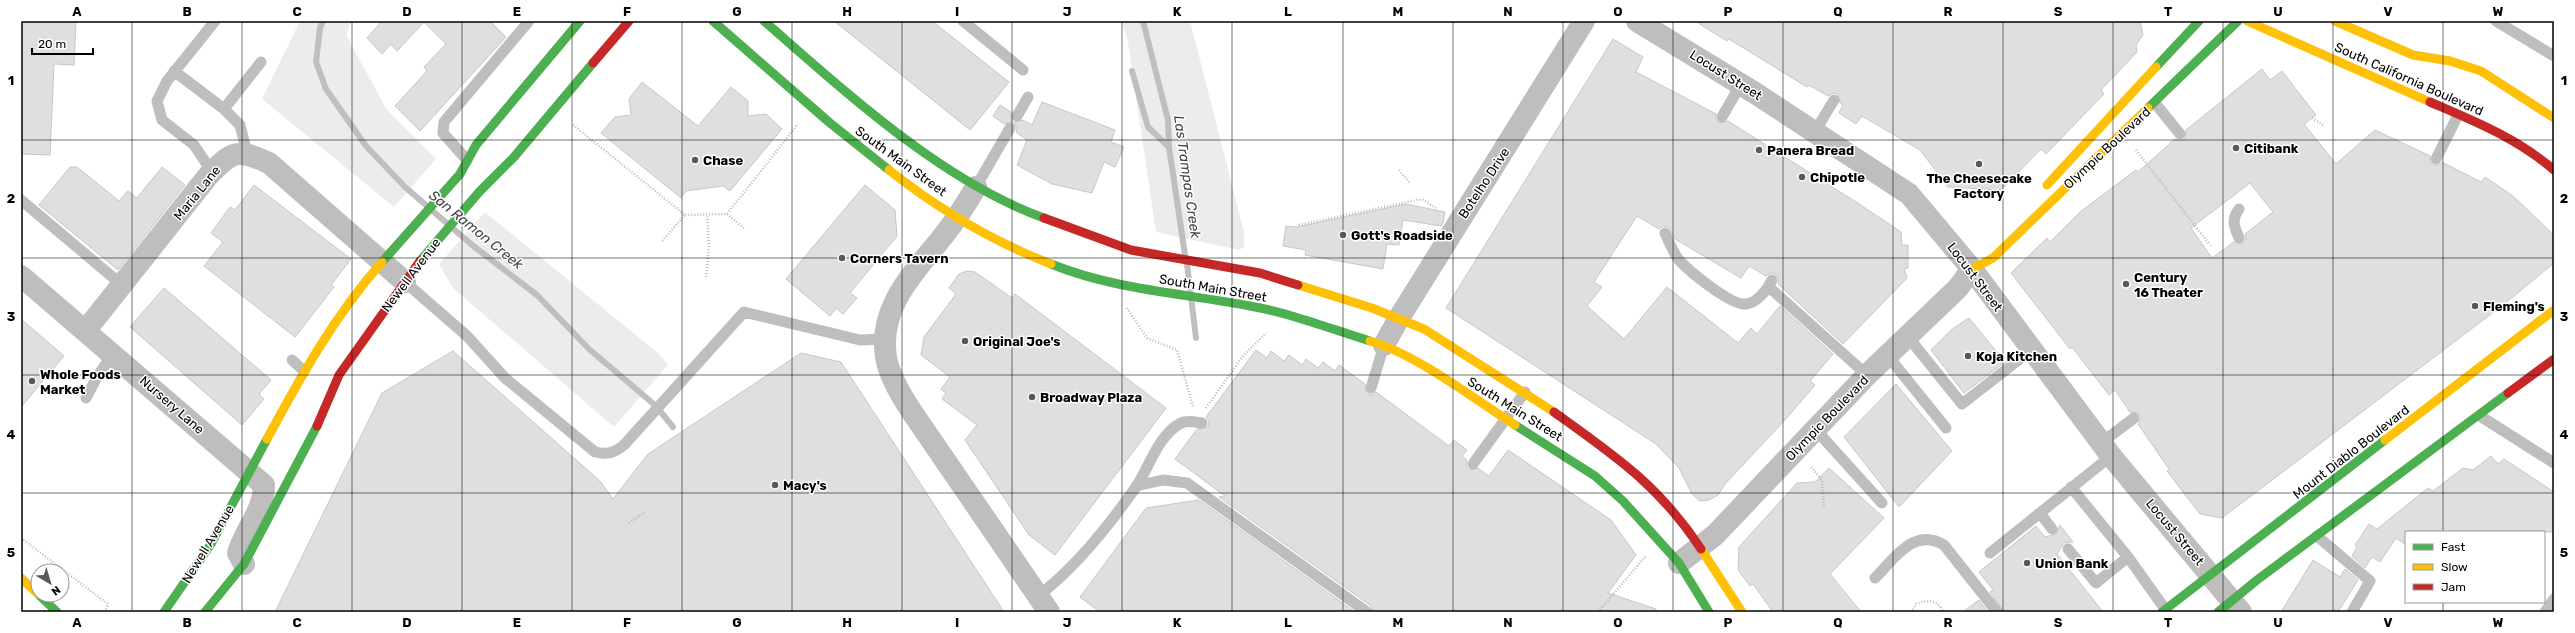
<svg xmlns="http://www.w3.org/2000/svg" width="2575" height="633" viewBox="0 0 2575 633" font-family="Rubik,sans-serif">
<style>
.green{fill:#ececec}
.lines{fill:none;stroke-linecap:round;stroke-linejoin:round}
.stream{stroke:#bfbfbf;stroke-width:6}
.building{fill:#dfdfdf;stroke:#c7c7c7;fill-rule:evenodd}
.path{stroke:#b9b9b9;stroke-width:2.5;stroke-dasharray:1 2;stroke-linecap:butt}
.lane{stroke:#bebebe;stroke-width:11}
.street{stroke:#bebebe;stroke-width:22}
.fast{stroke:#4caf50;stroke-width:9}
.slow{stroke:#ffc107;stroke-width:9}
.jam{stroke:#c62828;stroke-width:9}
.grid{fill:none;stroke:#000;stroke-width:1;stroke-opacity:0.55}
.poi-dot{fill:#595959;stroke:#fff;stroke-width:1.5}
.labels{text-anchor:middle;dominant-baseline:central;stroke-width:3;stroke-linejoin:round;paint-order:stroke}
.street-label{font-size:13px;fill:#000;stroke:#fff}
.poi-label{font-size:13px;font-weight:bold;fill:#000;stroke:#fff;text-anchor:start}
.water-label{font-size:14px;font-style:italic;fill:#444;stroke:#fff}
.neatline{fill:none;stroke:#000;stroke-width:1.5}
.grid-label{font-size:13px;text-anchor:middle;font-weight:bold;fill:#000}
</style>
<rect width="100%" height="100%" fill="#fff"/>
<path class="green" d="M300,21H351L346,35L387,110L436,159L394,207L262,99Z
M1122,21H1190L1244,232V247L1239,250L1156,232L1128,43Z
M485,212L659,354L668,365L614,427L453,288L439,264Z"/>
<g class="lines">
<path class="stream" d="M323,21L320,28L316,62L326,89L366,146L405,187L472,245L537,295L589,349L656,406L673,427
M1143,21L1168,120L1169,147L1185,255
M1132,71L1148,127L1169,147
M1187,264L1196,338"/>
</g>
<path class="building" d="M21,21H76L74,65L54,64L50,155L21,154Z
M382,21H490L506,37L420,131L395,106L427,71L424,67L446,44L424,22L397,51L391,44L382,54L367,38Z
M834,21H932L1009,82L970,130Z
M1695,21H2140L2143,35L2136,45L2137,52L2101,90L2104,94L2046,154L2041,149L2001,190L1948,187L1920,150L1862,116L1856,124L1839,113L1843,105L1840,103L1838,94L1834,93L1828,96L1809,85L1807,87L1729,39L1727,41Z
M1613,39L1643,57L1636,72L1716,114V120L1719,123L1728,121L1856,202L1901,232L1902,245H1908V268L1904,269L1907,278L1843,344L1778,284L1779,279L1775,274L1771,273L1766,276L1749,266L1741,278L1675,239L1669,227L1663,226L1659,229L1637,216L1594,282L1602,287L1587,306L1624,339L1667,287L1738,343L1751,328L1757,334L1780,306L1833,354L1810,381L1815,385L1785,420L1725,484L1718,495L1709,500L1700,501L1692,494L1679,468L1656,444L1446,308Z
M2262,69L2270,80L2282,71L2316,115L2304,124L2336,164L2375,130L2430,156V162L2433,165H2440L2442,162L2481,182L2485,177L2513,196L2554,235V263L2503,305L2222,518L2200,514L2167,471L2169,469L2138,424L2141,418L2139,413L2130,412L2115,390L2109,395L2072,347L2070,349L2011,273L2047,238L2050,242L2080,212L2136,170L2138,172L2175,139L2181,141L2185,139L2186,130ZM2250,183L2273,212L2245,234L2246,239L2242,244L2234,242L2212,258L2191,228Z
M642,82L698,126L731,87L748,101V116L766,114L782,129L730,191L723,186L686,191L681,198L601,133L615,117L631,115L629,99Z
M1042,102L1115,130L1111,142L1124,147L1115,167L1104,162L1092,193L1052,184L1017,165L1027,140L1016,132L1017,128L1014,122L1023,120L1032,125Z
M1000,105L1011,112L1010,116L1013,122L1004,124L993,116Z
M70,167H77L119,201L128,191L137,198L162,167L185,185L118,270L39,205Z
M254,185L351,259L331,285L334,287L295,337L204,266L223,242L211,233L230,207L235,210Z
M865,185L895,210L897,236L850,293L857,298L843,314L836,308L830,316L786,279Z
M1406,204L1445,212L1443,223L1441,226L1403,220L1399,245L1387,244L1383,269L1305,255L1306,250L1283,246L1286,226L1297,227Z
M967,271L975,272L1012,298L1015,294L1166,408L1055,555L1029,535L965,440L977,425L942,399L946,393L941,389L950,377L921,355L924,337L956,294L949,288L959,274Z
M164,288L271,380L259,394L264,399L242,425L130,327Z
M1969,318L2005,362L1964,393L1931,350L1952,329Z
M21,319L64,356L21,407Z
M1256,350L1267,358L1271,351L1284,361L1289,355L1302,365L1306,359L1318,368L1323,362L1335,371L1339,365L1365,384L1366,393L1372,395L1376,392L1449,446L1454,440L1467,450L1462,456L1467,460L1466,466L1469,470L1478,468L1489,476L1508,450L1611,520L1636,555L1608,593L1656,609V612H1374L1371,606L1219,497L1225,496L1175,459L1197,429L1208,427L1209,421L1206,417Z
M453,351L600,481L613,499L648,454L801,353L841,362L1004,612H275L382,393Z
M1896,384L1952,451L1899,507L1844,437Z
M2491,456L2498,464L2504,459L2554,492V532H2406V545L2396,538L2380,562L2372,557L2365,568L2352,556L2357,547L2355,545L2369,524L2377,529L2428,488L2433,491L2463,468L2473,470Z
M1829,468L1884,518L1830,574L1861,612H1773L1753,584L1750,586L1738,570L1739,547L1797,483L1815,482Z
M1199,500L1355,612H1100L1080,597L1146,508Z
M2060,525L2073,542L2064,543L2057,554L2103,612H2004L1990,592L1993,590L1979,572L2036,526L2045,537L2056,534Z
M2313,560L2340,577L2345,569L2358,580L2338,612H2281Z
M1979,600L1988,612H1963Z"/>
<g class="lines">
<path class="path" d="M2312,118L2325,126
M573,125L685,215L727,214L798,124
M2136,150L2210,245
M1399,170L1410,183
M727,214L745,229
M1299,225L1417,200H1423L1436,208
M662,241L685,215
M706,277L709,246L707,215
M1127,308L1147,338L1177,350L1193,407
M1206,408L1243,356L1266,333
M1811,467L1822,480L1824,507
M629,523L645,512
M21,538L108,604L105,612
M1598,612L1646,556
M1911,612L1916,604C1928,599 1938,600 1943,612"/>
<path class="lane" d="M963,21L1023,70
M2496,21L2554,56
M174,71L224,109L240,125L247,153
M2155,103L2180,134
M224,109L261,62
M1017,116L1028,97
M1722,117L1741,84
M1814,133L1834,100
M2436,159L2458,115
M467,160L443,133L444,122L529,21
M212,172L194,145L162,120L157,101L167,81L215,21
M976,187L1010,128
M21,200L122,285
M2239,209C2231,220 2234,226 2239,238
M1665,233C1669,242 1673,252 1679,260C1689,271 1731,306 1746,304C1757,303 1768,289 1772,280
M405,282L467,336L505,378L595,452C607,455 614,453 624,445L744,312L860,340L884,339
M1769,287L1867,375
M1908,337L1962,404L2031,350
M1888,356L1946,428
M292,360L304,371
M1371,388L1384,345
M86,398L97,377L113,354
M2480,416L2554,463
M1816,430L1882,503
M2101,443L2134,418
M1473,464L1525,392
M1136,486L1163,480L1187,483L1367,612
M2071,487L2128,557L2165,609
M2040,513L2052,529
M2317,536L2370,581L2352,612
M2068,549L2096,583L2128,557
M1990,553L2111,456
M1875,578C1895,558 1914,527 1944,545L1997,612
M1038,596C1074,569 1110,524 1136,487C1149,468 1158,435 1181,423C1187,420 1195,422 1202,423
M2545,612L2554,599"/>
<path class="street" d="M1637,21L1755,93L1909,194L1972,269L2111,456L2241,612
M976,187C966,204 956,220 944,235C915,272 878,306 886,357C889,376 902,397 912,412L1049,612
M21,276L264,485C264,510 245,530 238,553L244,564
M86,330L208,176C233,151 236,148 269,163L405,282
M1384,345L1399,318L1584,21
M1679,563L1715,535L1867,375L1958,288L1972,269"/>
<path class="fast" d="M713,21L830,123L889,170
M764,21C846,92 941,181 1044,218
M2156,67L2199,21
M2148,108L2238,21
M420,261L480,191L514,157L593,63
M382,262L460,174L476,145L580,21
M1051,264C1115,290 1183,293 1250,306C1290,313 1331,329 1370,341
M1515,425L1595,476L1623,501L1679,563L1709,612
M39,595L57,612
M164,612L211,544L267,439
M205,612L244,564L317,426
M2162,612L2385,440
M2218,612L2257,580L2508,393"/>
<path class="slow" d="M2247,21L2430,102
M2335,21L2413,55L2450,61L2481,71L2554,118
M889,170C937,208 994,242 1051,264
M2047,185L2156,67
M1972,269L1993,258L2148,108
M1298,285L1372,308L1424,329L1554,412
M1370,341C1416,354 1474,399 1515,425
M267,439C301,376 335,315 382,262
M2385,440L2554,310
M1701,549L1742,612
M21,578L38,594"/>
<path class="jam" d="M593,63L629,21
M2430,102C2474,121 2517,138 2554,170
M1044,218L1131,250L1260,273L1298,285
M2508,393L2554,359
M1554,412C1614,455 1659,485 1701,549
M317,426L339,375L420,261"/>
</g>
<path class="grid" d="M132,21V612M242,21V612M352,21V612M462,21V612M572,21V612M682,21V612M792,21V612M902,21V612M1012,21V612M1122,21V612M1232,21V612M1343,21V612M1453,21V612M1563,21V612M1673,21V612M1783,21V612M1893,21V612M2003,21V612M2113,21V612M2223,21V612M2333,21V612M2443,21V532M21,140H2554M21,258H2554M21,375H2554M21,493H2554M2443,602V612"/>
<g class="poi-dot">
<circle cx="2236" cy="148" r="4"/>
<circle cx="1759" cy="150" r="4"/>
<circle cx="695" cy="160" r="4"/>
<circle cx="1979" cy="164" r="4"/>
<circle cx="1802" cy="177" r="4"/>
<circle cx="1343" cy="235" r="4"/>
<circle cx="842" cy="258" r="4"/>
<circle cx="2126" cy="284" r="4"/>
<circle cx="2475" cy="306" r="4"/>
<circle cx="965" cy="341" r="4"/>
<circle cx="1968" cy="356" r="4"/>
<circle cx="32" cy="381" r="4"/>
<circle cx="1032" cy="397" r="4"/>
<circle cx="775" cy="485" r="4"/>
<circle cx="2027" cy="563" r="4"/>
</g>
<g class="labels">
<g class="street-label">
<text transform="translate(1726 75) rotate(32)">Locust Street</text>
<text transform="translate(2409 79) rotate(24)">South California Boulevard</text>
<text transform="translate(2107 148) rotate(-43)">Olympic Boulevard</text>
<text transform="translate(901 161) rotate(36)">South Main Street</text>
<text transform="translate(1484 183) rotate(-57)">Botelho Drive</text>
<text transform="translate(197 193) rotate(-51)">Maria Lane</text>
<text transform="translate(411 275) rotate(-53)">Newell Avenue</text>
<text transform="translate(1975 277) rotate(53)">Locust Street</text>
<text transform="translate(1213 288) rotate(10)">South Main Street</text>
<text transform="translate(172 405) rotate(41)">Nursery Lane</text>
<text transform="translate(1515 409) rotate(32)">South Main Street</text>
<text transform="translate(1827 418) rotate(-46)">Olympic Boulevard</text>
<text transform="translate(2351 452) rotate(-38)">Mount Diablo Boulevard</text>
<text transform="translate(2175 532) rotate(50)">Locust Street</text>
<text transform="translate(208 544) rotate(-59)">Newell Avenue</text>
</g>
<g class="poi-label">
<text x="2244" y="148">Citibank</text>
<text x="1767" y="150">Panera Bread</text>
<text x="703" y="160">Chase</text>
<text x="1810" y="177">Chipotle</text>
<text x="1979" y="178" text-anchor="middle">The Cheesecake<tspan x="1979" dy="15">Factory</tspan></text>
<text x="1351" y="235">Gott's Roadside</text>
<text x="850" y="258">Corners Tavern</text>
<text x="2134" y="277">Century<tspan x="2134" dy="15">16 Theater</tspan></text>
<text x="2483" y="306">Fleming's</text>
<text x="973" y="341">Original Joe's</text>
<text x="1976" y="356">Koja Kitchen</text>
<text x="40" y="374">Whole Foods<tspan x="40" dy="15">Market</tspan></text>
<text x="1040" y="397">Broadway Plaza</text>
<text x="783" y="485">Macy's</text>
<text x="2035" y="563">Union Bank</text>
</g>
<g class="water-label">
<text transform="translate(1187 177) rotate(82)">Las Trampas Creek</text>
<text transform="translate(476 230) rotate(39)">San Ramon Creek</text>
</g>
</g>
<rect width="2575" height="633" fill="none" stroke="#ffffff" stroke-width="44"/>
<rect x="2405" y="531" width="140" height="72" fill="#ffffff" stroke="#999999"/>
<rect x="2413" y="544" width="20" height="6" fill="#4caf50" stroke="#999999"/>
<text x="2441" y="551" font-size="12" fill="#000000">Fast</text>
<rect x="2413" y="564" width="20" height="6" fill="#ffc107" stroke="#999999"/>
<text x="2441" y="571" font-size="12" fill="#000000">Slow</text>
<rect x="2413" y="584" width="20" height="6" fill="#c62828" stroke="#999999"/>
<text x="2441" y="591" font-size="12" fill="#000000">Jam</text>
<g transform="translate(50 583) rotate(142)"><circle r="19" fill="#ffffff" stroke="#999999"/>
<path d="M0-3L7 15L0 10L-7 15Z" fill="#595959"/>
<text y="-6" font-size="11" font-weight="bold" text-anchor="middle" fill="#000000">N</text>
</g>
<path d="M32 48v6h61v-6" fill="none" stroke="#000000" stroke-width="2"/>
<text x="38" y="48" font-size="12" fill="#000000" stroke="#ffffff" stroke-width="3" paint-order="stroke">20 m</text>
<rect x="22" y="22" width="2531" height="589" class="neatline"/>
<g class="grid-label">
<text x="77" y="16">A</text>
<text x="187" y="16">B</text>
<text x="297" y="16">C</text>
<text x="407" y="16">D</text>
<text x="517" y="16">E</text>
<text x="627" y="16">F</text>
<text x="737" y="16">G</text>
<text x="847" y="16">H</text>
<text x="957" y="16">I</text>
<text x="1067" y="16">J</text>
<text x="1177" y="16">K</text>
<text x="1288" y="16">L</text>
<text x="1398" y="16">M</text>
<text x="1508" y="16">N</text>
<text x="1618" y="16">O</text>
<text x="1728" y="16">P</text>
<text x="1838" y="16">Q</text>
<text x="1948" y="16">R</text>
<text x="2058" y="16">S</text>
<text x="2168" y="16">T</text>
<text x="2278" y="16">U</text>
<text x="2388" y="16">V</text>
<text x="2498" y="16">W</text>
<text x="11" y="85">1</text>
<text x="2564" y="85">1</text>
<text x="11" y="203">2</text>
<text x="2564" y="203">2</text>
<text x="11" y="321">3</text>
<text x="2564" y="321">3</text>
<text x="11" y="439">4</text>
<text x="2564" y="439">4</text>
<text x="11" y="557">5</text>
<text x="2564" y="557">5</text>
<text x="77" y="627">A</text>
<text x="187" y="627">B</text>
<text x="297" y="627">C</text>
<text x="407" y="627">D</text>
<text x="517" y="627">E</text>
<text x="627" y="627">F</text>
<text x="737" y="627">G</text>
<text x="847" y="627">H</text>
<text x="957" y="627">I</text>
<text x="1067" y="627">J</text>
<text x="1177" y="627">K</text>
<text x="1288" y="627">L</text>
<text x="1398" y="627">M</text>
<text x="1508" y="627">N</text>
<text x="1618" y="627">O</text>
<text x="1728" y="627">P</text>
<text x="1838" y="627">Q</text>
<text x="1948" y="627">R</text>
<text x="2058" y="627">S</text>
<text x="2168" y="627">T</text>
<text x="2278" y="627">U</text>
<text x="2388" y="627">V</text>
<text x="2498" y="627">W</text>
</g>
</svg>
